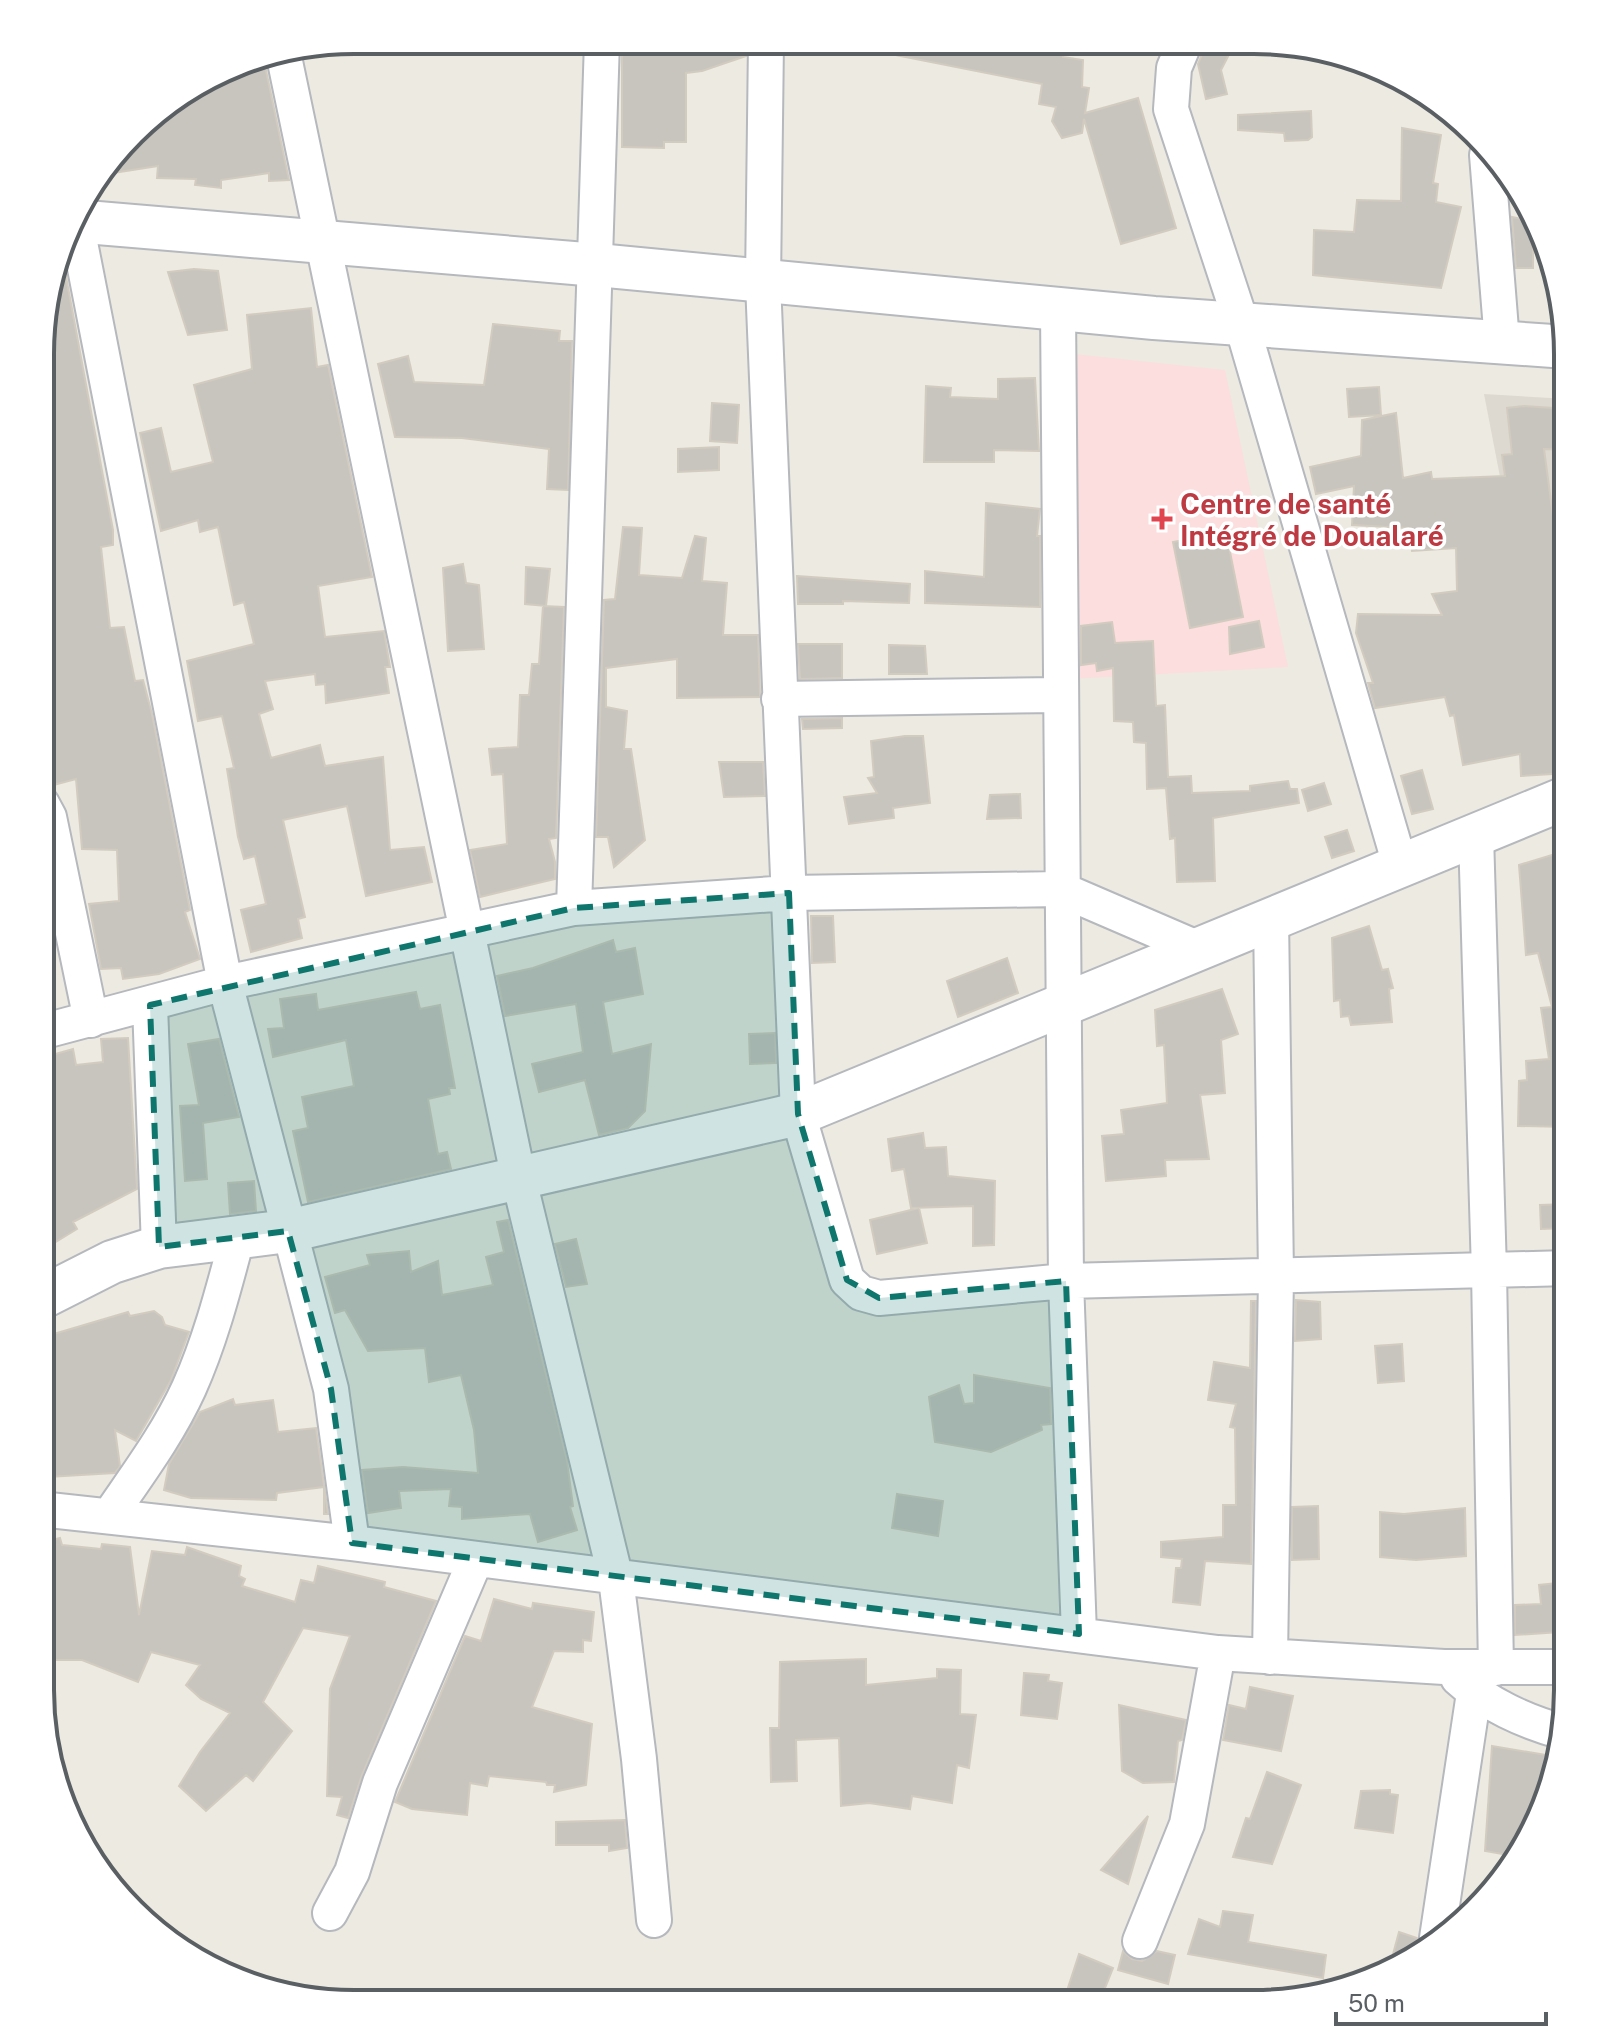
<svg xmlns="http://www.w3.org/2000/svg" width="1608" height="2044" viewBox="0 0 1608 2044" font-family="'Public Sans',sans-serif">
<style>
.education{fill:#ddd9d0}
.medical{fill:#fbdedd}
.building{fill:#c8c5bf;stroke:#d2cbc0;stroke-width:2}
.lines{fill:none;stroke-linecap:round;stroke-linejoin:round}
.minor-casing{stroke:#b5b8bd;stroke-width:38}
.tertiary-casing{stroke:#b5b8bd;stroke-width:46}
.minor{stroke:#fff;stroke-width:34}
.tertiary{stroke:#fff;stroke-width:42}
.marked{fill:#0f766e;fill-opacity:0.2;stroke:#0f766e;stroke-width:6;stroke-dasharray:16 10;stroke-linejoin:round}
.health-dot{fill:#e0444e;stroke:#fff;stroke-width:3}
.labels{text-anchor:middle;dominant-baseline:central;stroke-width:7;stroke-linejoin:round;paint-order:stroke}
.health-label{font-size:28px;font-weight:bold;fill:#be3a42;stroke:#fff;text-anchor:start}
.rim{fill:none;stroke:#5a5f63;stroke-width:4}
</style>
<rect width="100%" height="100%" fill="#edeae2"/>
<path class="education" d="M1484,394L1568,399V700L1542,694Z"/>
<path class="medical" d="M1064,353L1225,370L1288,667L1069,679Z"/>
<path class="building" d="M622,41H746V56L702,71L686,73V142H664V148L622,147Z
M886,42H1064L1063,57L1083,60L1082,87L1089,88L1085,113L1138,98L1176,228L1121,244L1084,119L1082,133L1062,138L1052,121L1056,107L1039,104L1042,84L885,53Z
M1207,42L1235,43L1221,70L1227,94L1206,99L1198,64Z
M263,56L289,180L269,181V173L221,180V188L195,185L196,179L157,178L158,166L100,175L147,118L177,112V100L251,58Z
M1311,111L1312,137L1308,140L1285,141L1284,133L1238,130V115Z
M1402,128L1441,135L1433,183L1438,184L1436,202L1461,207L1441,288L1313,275L1314,230L1354,232L1357,200L1401,201Z
M1512,217L1533,221V268H1516Z
M62,255L113,530V545L101,547L110,628L124,627L135,681L143,680L152,714L190,910L185,912L200,959L159,974L123,979L121,968L101,969L89,904L119,901L117,850L82,849L76,779L50,786L42,784L43,313Z
M194,269L218,271L227,330L188,335L168,272Z
M311,308L317,367L328,365L372,577L318,586L325,637L384,631L390,667H385L389,693L326,703L325,684L316,685L315,674L265,681L273,709L259,714L271,758L320,745L325,766L383,757L390,850L424,847L432,882L366,896L347,806L283,820L305,917L298,919L302,938L251,952L241,910L266,904L255,856L244,859L238,837L227,769L234,768L222,716L198,721L187,661L254,644L244,602L234,605L218,527L200,532L198,520L161,531L140,433L161,428L171,472L213,462L194,385L252,369L247,315Z
M493,324L560,331L559,341H572L568,490L547,489L549,449L462,438L395,437L378,364L408,356L414,382L484,385Z
M1035,378L1039,451L994,450V462H924L926,386L951,388L950,397L998,399V379Z
M1379,387L1381,415L1349,417L1347,389Z
M712,403L739,405L737,443L710,441Z
M1524,406L1568,409V450L1544,449L1563,591L1568,590V773L1521,776L1520,754L1463,765L1454,715L1450,716L1445,697L1375,708L1368,683H1373L1356,633L1358,614L1442,615L1432,594L1457,591L1456,548L1412,551L1408,528L1352,525L1354,486L1316,494L1310,467L1361,456L1362,420L1396,413L1403,478L1431,472L1432,479L1505,476L1502,455L1512,454L1507,408Z
M719,447V470L678,472V449Z
M986,503L1040,509L1037,536H1040V607L925,603V571L984,577Z
M623,527L642,528L639,575L682,578L695,536L706,538L702,581L727,583L723,635H758L760,694V697L677,698V659L606,668V707L627,711L624,749H631L645,840L614,867L608,837H596L604,600L615,599Z
M1226,532L1243,617L1190,628L1173,542Z
M463,564L466,583L479,585L484,649L448,651L443,568Z
M526,567L550,569L546,606L525,604Z
M797,576L910,584L909,603L843,601V604H798Z
M543,606L564,607L556,838L549,839L555,862V879L480,897L470,850L507,844L503,774L492,775L489,749L518,747L520,695H529L532,664H539Z
M1259,621L1264,647L1230,654L1229,627Z
M1112,622L1115,643L1153,641L1156,706L1165,705L1168,777L1191,776L1192,793L1250,791V786L1288,781L1290,789H1297L1299,803L1213,818L1215,881L1177,882L1175,838L1170,839L1166,788L1147,789L1146,743L1134,742L1133,722L1114,721L1113,668L1097,671L1096,663L1081,665V626Z
M798,644H842V678L800,679Z
M889,645L925,646L927,674H889Z
M842,718V728L803,729L802,719Z
M905,736H923L930,803L893,808L894,818L849,824L844,797L877,793L868,778L874,777L871,741Z
M719,762H763L765,796L724,797Z
M1422,770L1433,809L1412,814L1401,776Z
M1324,783L1331,804L1308,811L1302,790Z
M1020,794L1021,818L987,819L990,795Z
M1347,830L1354,851L1332,858L1325,837Z
M1568,850V1127L1518,1126L1519,1081L1527,1080L1526,1061L1549,1059L1541,1008L1552,1007L1538,953L1526,955L1519,865Z
M811,916H833L835,962L812,963Z
M1369,926L1382,970L1388,969L1393,988L1389,989L1392,1022L1351,1025L1349,1016L1341,1017L1340,1000L1334,1001L1332,938Z
M613,940L616,952L635,948L643,994L603,1002L612,1054L651,1044L645,1111L628,1128L599,1135L585,1080L539,1092L532,1064L583,1052L576,1004L505,1016L497,976L533,968Z
M1007,958L1018,993L958,1017L947,981Z
M1222,989L1238,1034L1221,1040L1225,1093L1200,1095L1209,1159L1165,1160L1166,1176L1106,1181L1102,1136L1124,1134L1121,1110L1167,1103L1164,1045L1157,1046L1155,1010Z
M416,992L420,1009L440,1005L455,1088H449L450,1094L428,1099L438,1154L447,1152L451,1169L308,1202L293,1131L308,1128L302,1097L354,1086L346,1040L273,1057L268,1029L284,1028L280,999L316,994L318,1010Z
M775,1033L776,1063L750,1064L749,1034Z
M128,1038L137,1189L73,1222L77,1229L41,1251V1171L51,1168L41,1123V1058L73,1049L76,1065L103,1062L101,1039Z
M219,1039L239,1117L203,1123L207,1179L185,1181L180,1106L199,1105L188,1044Z
M923,1133L925,1148L946,1147L948,1176L995,1181L994,1245L973,1246V1206L911,1208L904,1169L892,1171L888,1139Z
M254,1181L256,1211L230,1214L228,1183Z
M1568,1204V1228L1541,1229L1540,1205Z
M919,1208L927,1243L877,1254L870,1220Z
M508,1220L567,1461L573,1506L570,1507L577,1530L538,1542L530,1514L462,1519V1507L449,1506L451,1489L399,1491L401,1508L368,1513L362,1470L403,1467L478,1473L474,1430L461,1375L429,1382L425,1348L368,1351L345,1310L335,1313L325,1277L370,1265L367,1255L409,1251L411,1272L438,1261L442,1295L493,1285L486,1257L504,1252L497,1222Z
M576,1239L587,1284L566,1287L555,1244Z
M1296,1300L1320,1302L1321,1339L1295,1341Z
M1251,1301H1256L1251,1564L1205,1561L1200,1605L1173,1602L1176,1568H1181L1182,1559L1161,1557V1542L1223,1537V1505H1236L1235,1428L1230,1427L1236,1404L1208,1400L1214,1362L1250,1368Z
M154,1311L162,1317L165,1325L189,1332L171,1380L136,1441L115,1430L120,1466L115,1473L48,1477V1468H40L41,1350L50,1347L47,1336L128,1312L130,1316Z
M1402,1344L1404,1381L1378,1383L1375,1346Z
M974,1375L1050,1388L1051,1424L1041,1425L1042,1430L991,1452L935,1442L929,1397L959,1385L964,1404L974,1403Z
M233,1399L235,1405L273,1400L278,1432L316,1428L328,1514H324V1487L277,1493L276,1500L191,1498L164,1490L169,1464L200,1412Z
M897,1494L943,1501L938,1536L892,1528Z
M1318,1506L1319,1559L1292,1560V1507Z
M1465,1508L1466,1556L1416,1560L1380,1557V1512L1404,1514Z
M60,1538L62,1545L101,1549L102,1544L130,1547L139,1615L152,1551L185,1555L187,1547L241,1566L239,1576L245,1579L242,1586L295,1602L301,1580L314,1583L318,1566L385,1582L384,1587L436,1601L362,1775L348,1818L337,1815L342,1797L327,1796L330,1689L350,1636L303,1628L263,1702L292,1731L253,1781L246,1775L206,1811L179,1786L200,1752L230,1713L201,1699L186,1685L200,1665L151,1652L138,1682L82,1660H47V1621H52L50,1570L40,1572V1543Z
M1567,1582V1622H1560V1632L1515,1635V1605L1541,1604L1539,1585Z
M494,1599L532,1609L533,1603L594,1612L591,1641L583,1640V1652L554,1651L532,1707L592,1724L586,1785L554,1792L555,1785H547L546,1782L489,1776L487,1786L470,1783L467,1815L412,1809L395,1802L465,1636L481,1641Z
M866,1659V1685L937,1678V1669L961,1670L960,1714L976,1715L969,1768L957,1765L952,1803L912,1796L910,1809L869,1803L841,1806L839,1738L796,1740L797,1781L771,1782L770,1728H779L780,1662Z
M1024,1673L1049,1675L1048,1681L1062,1683L1057,1719L1021,1715Z
M1250,1687L1293,1696L1281,1751L1223,1740L1229,1705L1246,1709Z
M1119,1705L1186,1720L1182,1740L1178,1741L1174,1782L1143,1783L1122,1771Z
M1492,1746L1558,1757L1551,1790L1519,1857L1485,1851Z
M1267,1772L1301,1785L1272,1864L1233,1857L1246,1818L1250,1819Z
M1390,1790V1794L1398,1795L1393,1833L1355,1828L1361,1791Z
M1148,1816L1128,1884L1101,1870Z
M625,1820L627,1848L609,1851V1845H556V1822Z
M1223,1911L1253,1915L1248,1942L1326,1955L1323,1978L1188,1954L1199,1919L1220,1927Z
M1399,1932L1417,1938L1422,1951L1411,1962L1389,1969Z
M1123,1951L1132,1959L1142,1961L1157,1951L1175,1955L1168,1984L1118,1970Z
M1079,1954L1113,1968L1099,2003H1063Z"/>
<g class="lines">
<defs>
<path id="minor" d="M766,41L763,283L798,1114L847,1280L861,1293L879,1298L1066,1281L1568,1268
M1185,42L1174,68L1171,109L1242,325L1400,865
M283,52L519,1180L616,1579L639,1759L654,1920
M1487,155L1502,342
M75,217L225,983L331,1389L352,1543
M1058,309L1066,1281L1079,1634
M779,699L1059,695
M42,804L49,817L91,1020
M1476,835L1489,1271L1496,1668
M574,908L602,41
M150,1005L159,1247
M41,1032L225,983L574,908L789,893L1060,889L1197,948
M40,1509L352,1543L1218,1653L1444,1667H1567
M110,1515C138,1474 168,1434 189,1388C211,1339 224,1287 238,1235
M1270,1657L1276,1276L1271,917
M1458,1678C1486,1704 1526,1722 1563,1732
M330,1913L352,1872L380,1783L475,1561
M1437,1938L1474,1693
M1140,1941L1187,1824L1218,1653"/>
<path id="tertiary" d="M74,221L597,265L1154,318L1567,347
M41,1298L112,1262L159,1247L288,1231L798,1114L1568,797"/>
</defs>
<use href="#minor" class="minor-casing"/>
<use href="#tertiary" class="tertiary-casing"/>
<use href="#minor" class="minor"/>
<use href="#tertiary" class="tertiary"/>
</g>
<path class="marked" d="M789,893L798,1114L847,1280L879,1298L1066,1281L1079,1634L352,1543L331,1389L288,1231L159,1247L150,1005L574,908Z"/>
<path class="health-dot" d="M1158 507h8v8h8v8h-8v8h-8v-8h-8v-8h8z"/>
<g class="labels">
<g class="health-label">
<text x="1180" y="503">Centre de santé<tspan x="1180" dy="32">Intégré de Doualaré</tspan></text>
</g>
</g>
<path d="M0 0H1608V2044H0ZM354 54H1254A300 300 0 0 1 1554 354V1690A300 300 0 0 1 1254 1990H354A300 300 0 0 1 54 1690V354A300 300 0 0 1 354 54Z" fill="#fff" fill-rule="evenodd"/>
<path class="rim" d="M354 54H1254A300 300 0 0 1 1554 354V1690A300 300 0 0 1 1254 1990H354A300 300 0 0 1 54 1690V354A300 300 0 0 1 354 54Z"/>
<path d="M1336 2012v12h210v-12" fill="none" stroke="#5a5f63" stroke-width="4"/>
<text x="1348" y="2012" font-size="24" fill="#5a5f63" stroke="#ffffff" stroke-width="6" paint-order="stroke">50 m</text>
</svg>
